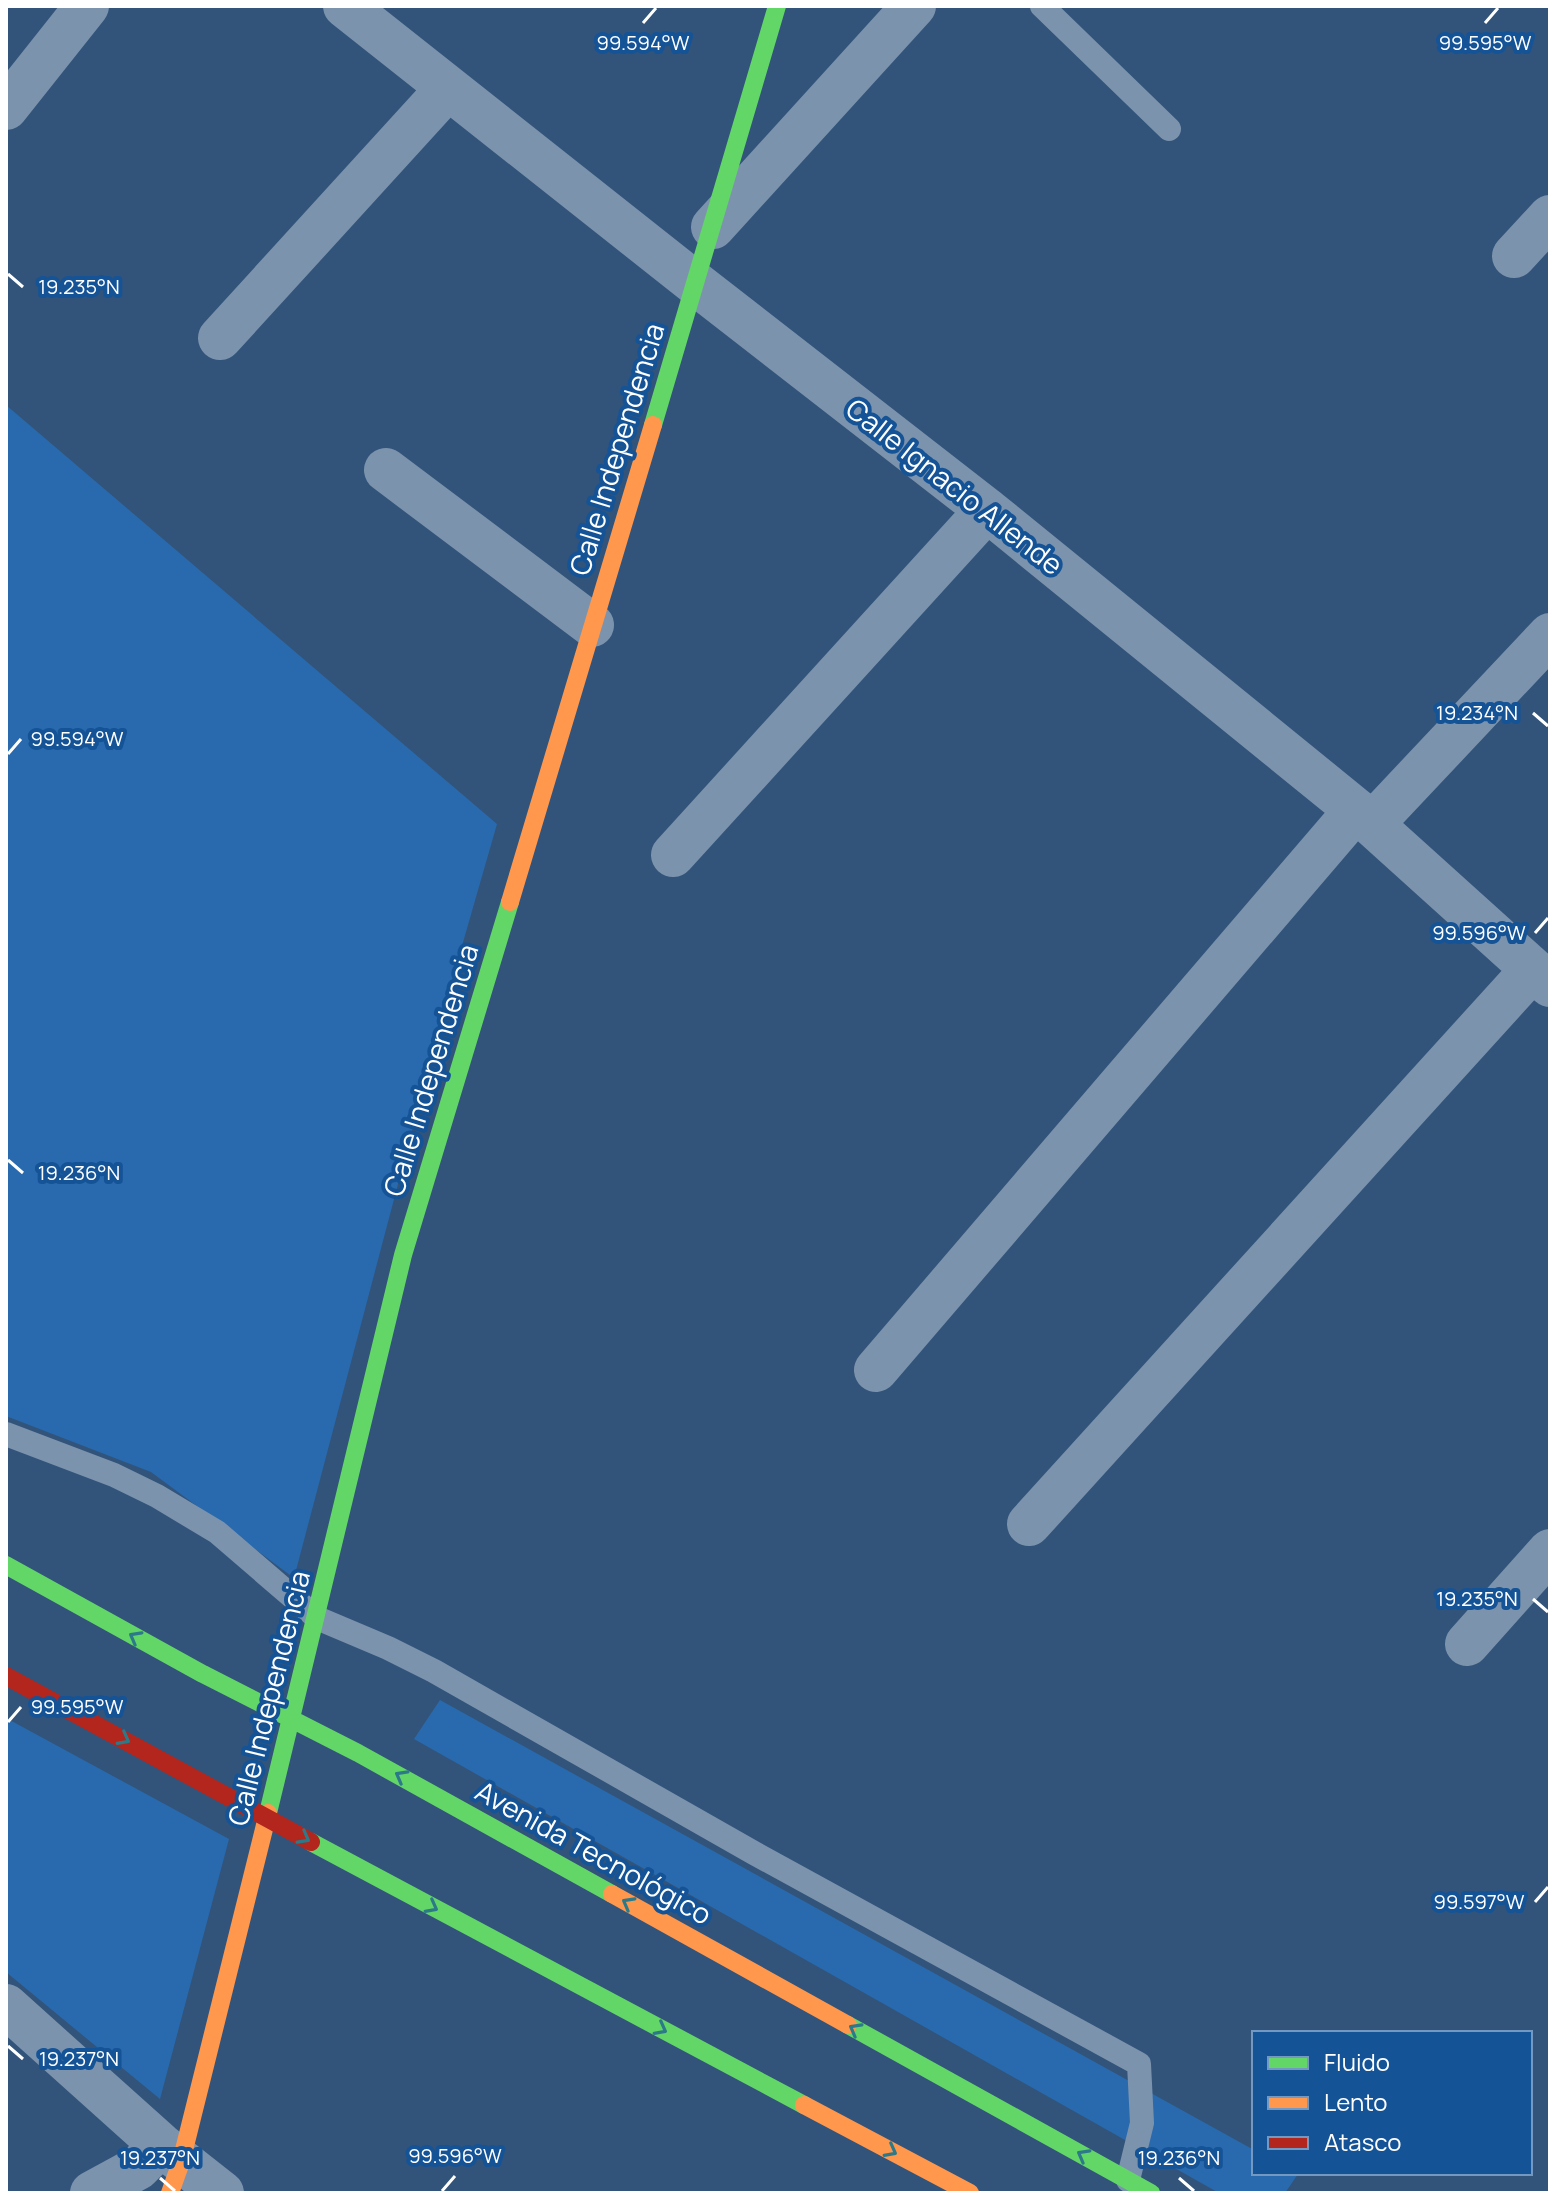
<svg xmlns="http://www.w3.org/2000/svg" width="1556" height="2199" viewBox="0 0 1556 2199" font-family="Manrope,sans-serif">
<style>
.green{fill:#296aae}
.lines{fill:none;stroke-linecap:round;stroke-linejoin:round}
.lane{stroke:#7c93ad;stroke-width:24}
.street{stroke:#7c93ad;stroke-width:44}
.fast{stroke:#63d668;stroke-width:18}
.slow{stroke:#ff974d;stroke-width:18}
.jam{stroke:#b3261e;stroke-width:18}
.oneway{stroke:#2c7a89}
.ticks{fill:none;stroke:#fff;stroke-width:3}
.labels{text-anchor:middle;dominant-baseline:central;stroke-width:8;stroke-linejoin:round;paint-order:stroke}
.street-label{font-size:28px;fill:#fff;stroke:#155397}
.ticks-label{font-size:20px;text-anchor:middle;fill:#fff;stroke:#155397;stroke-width:8;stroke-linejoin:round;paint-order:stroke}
</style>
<rect width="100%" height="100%" fill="#32547a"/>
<path class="green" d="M6,405L497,824L449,991L294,1578L151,1472L6,1416Z
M440,1700L1254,2150V2173L1298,2174L1285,2193H1219L414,1739Z
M6,1718L229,1839L160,2099L6,1972Z"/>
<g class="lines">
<path class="lane" d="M1042,6L1169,129
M6,1434L114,1475L157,1496L217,1532L317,1618L388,1648L434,1671L754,1853L1139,2064L1142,2123L1128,2180"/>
<path class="street" d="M345,6L695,283L987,510L1356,810L1550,985
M6,108L87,6
M713,227L914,6
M1514,256L1550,217
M220,338L448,88
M386,470L592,625
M1373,823L1550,635
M673,855L987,510
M876,1370L1356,810
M1029,1524L1532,970
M1467,1644L1550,1551
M6,2006L161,2145L222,2193
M92,2193L138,2168L161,2145"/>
<path class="fast" d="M653,425L777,6
M6,1565L203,1674L358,1753L612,1894
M268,1813L403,1255L510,902
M311,1842L804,2105
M848,2025L1151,2193"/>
<path class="slow" d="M510,902L653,425
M612,1894L848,2025
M804,2105L970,2193
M170,2193L181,2162L268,1813"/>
<path class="jam" d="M6,1676L311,1842"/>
</g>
<defs><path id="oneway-chevron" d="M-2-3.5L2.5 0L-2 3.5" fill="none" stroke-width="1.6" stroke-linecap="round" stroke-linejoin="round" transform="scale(2)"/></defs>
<g class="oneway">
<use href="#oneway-chevron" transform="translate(135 1637) rotate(-151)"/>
<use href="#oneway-chevron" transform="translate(124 1739) rotate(28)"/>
<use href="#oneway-chevron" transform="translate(401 1776) rotate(-151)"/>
<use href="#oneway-chevron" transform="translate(304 1838) rotate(29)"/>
<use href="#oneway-chevron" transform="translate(628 1903) rotate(-151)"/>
<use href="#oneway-chevron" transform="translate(432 1907) rotate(28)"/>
<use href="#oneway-chevron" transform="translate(661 2029) rotate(28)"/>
<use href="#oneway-chevron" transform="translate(855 2029) rotate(-151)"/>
<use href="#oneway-chevron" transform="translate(891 2151) rotate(28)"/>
<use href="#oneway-chevron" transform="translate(1083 2155) rotate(-151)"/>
</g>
<path class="ticks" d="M643,23L656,8M1485,23L1498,8M8,274L23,287M1533,713L1548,726M8,754L21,739M1535,933L1548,918M8,1160L23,1173M1533,1599L1548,1612M8,1722L21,1707M1535,1902L1548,1887M8,2046L23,2059M160,2178L175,2191M1179,2178L1194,2191M442,2191L455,2176"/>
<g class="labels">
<g class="street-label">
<text transform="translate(616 449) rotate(-73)">Calle Independencia</text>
<text transform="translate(955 486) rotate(38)">Calle Ignacio Allende</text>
<text transform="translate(430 1070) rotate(-73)">Calle Independencia</text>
<text transform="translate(268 1698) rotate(-76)">Calle Independencia</text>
<text transform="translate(594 1852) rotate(29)">Avenida Tecnológico</text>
</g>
</g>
<g class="ticks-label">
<text x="643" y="50">99.594°W</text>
<text x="1485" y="50">99.595°W</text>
<text x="79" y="294">19.235°N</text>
<text x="1477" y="720">19.234°N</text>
<text x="77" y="746">99.594°W</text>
<text x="1479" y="940">99.596°W</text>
<text x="79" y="1180">19.236°N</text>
<text x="1477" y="1606">19.235°N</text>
<text x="77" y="1714">99.595°W</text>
<text x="1479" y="1909">99.597°W</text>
<text x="79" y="2066">19.237°N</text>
<text x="455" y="2163">99.596°W</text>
<text x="160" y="2165">19.237°N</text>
<text x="1179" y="2165">19.236°N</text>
</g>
<rect width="1556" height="2199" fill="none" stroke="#ffffff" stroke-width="16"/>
<rect x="1252" y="2031" width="280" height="144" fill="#155397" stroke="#7398c1" stroke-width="2"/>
<rect x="1268" y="2057" width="40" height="12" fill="#63d668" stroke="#7398c1" stroke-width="2"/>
<text x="1324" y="2071" font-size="24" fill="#ffffff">Fluido</text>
<rect x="1268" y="2097" width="40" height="12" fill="#ff974d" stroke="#7398c1" stroke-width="2"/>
<text x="1324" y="2111" font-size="24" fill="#ffffff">Lento</text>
<rect x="1268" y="2137" width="40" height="12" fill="#b3261e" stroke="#7398c1" stroke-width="2"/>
<text x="1324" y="2151" font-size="24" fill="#ffffff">Atasco</text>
</svg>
